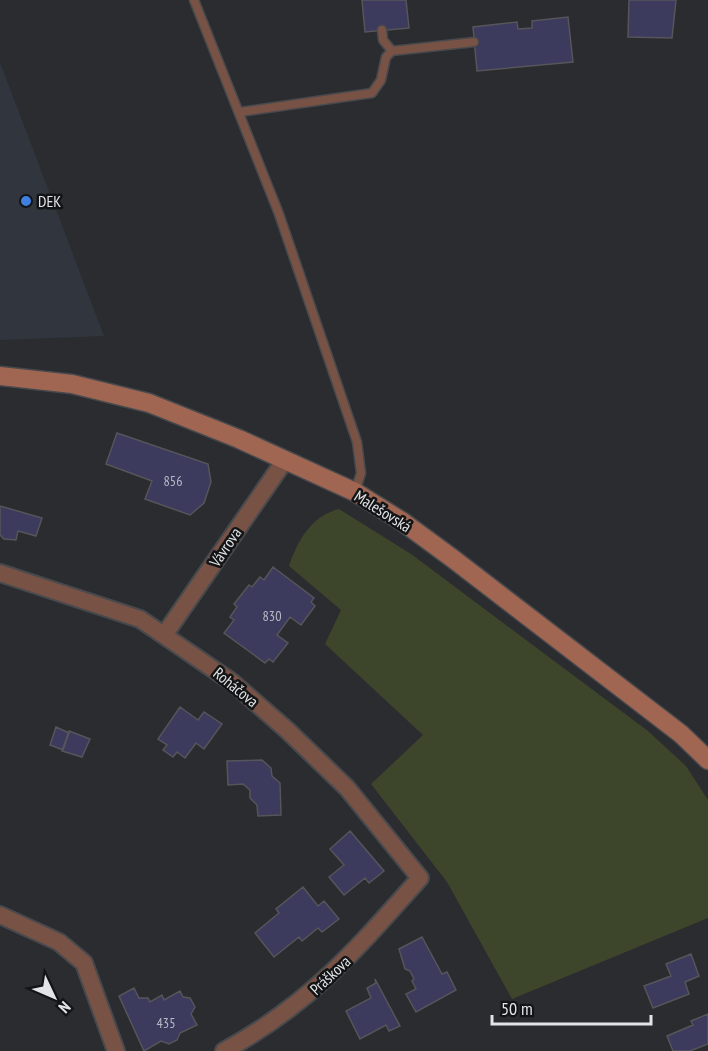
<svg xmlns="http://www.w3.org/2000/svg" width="708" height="1051" viewBox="0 0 708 1051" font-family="'PT Sans Narrow',sans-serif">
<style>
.built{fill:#31353e}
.green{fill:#3d462a}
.building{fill:#3c3a5d;stroke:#55555a;stroke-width:1.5}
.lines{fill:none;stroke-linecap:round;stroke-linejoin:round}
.lane-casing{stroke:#47494d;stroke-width:11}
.street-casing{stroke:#47494d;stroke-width:20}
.secondary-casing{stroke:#47494d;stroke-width:21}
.lane{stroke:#775245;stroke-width:8}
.street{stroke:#775245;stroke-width:16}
.secondary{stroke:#a06652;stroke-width:18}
.shop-dot{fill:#3f7fe0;stroke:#131416;stroke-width:2}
.labels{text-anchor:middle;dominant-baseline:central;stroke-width:5;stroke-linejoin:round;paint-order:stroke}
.number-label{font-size:14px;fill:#b8bac4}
.poi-label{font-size:16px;fill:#e2e4e6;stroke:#131416;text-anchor:start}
.street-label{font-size:16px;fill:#e2e4e6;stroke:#131416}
</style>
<rect width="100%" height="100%" fill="#2a2c30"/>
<path class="built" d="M0,64L1,65L104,336L0,340Z"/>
<path class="green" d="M339,509L411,554L648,731L686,766L708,800V918L512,999L447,882L371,784L423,735L325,644L341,610L289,566C298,540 311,516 339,509Z"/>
<path class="building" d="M362,0H406L409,28L365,32Z
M629,0H676L672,38L628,37Z
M568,17L573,62L477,71L473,27L517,22L518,29L532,28V21Z
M117,433L208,464L211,482L204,503L190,515L145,499L152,481L106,464Z
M0,506L42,518L36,536L18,531L16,540L4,539L0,535Z
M273,567L314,598L311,602L315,606L301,625L290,617L277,635L288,643L273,662L269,659L265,663L224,633L234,620L230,617L237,607L234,604L249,585L252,587L260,577L264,580Z
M180,707L198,720L204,712L222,724L204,749L196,743L185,758L177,752L173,757L163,750L167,745L158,739Z
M56,727L69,733L63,750L50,745Z
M69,731L90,739L82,757L62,751Z
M262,760L271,768L272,776L280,783L281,815L258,816L257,805L250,798V790L243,784L228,785L227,761Z
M350,831L384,871L369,883L365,878L344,895L329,877L344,865L330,849Z
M303,887L318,906L324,901L339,919L322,932L318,928L302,941L299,937L274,957L255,933L279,913L276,909Z
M422,937L442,974L447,972L456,990L416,1012L406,994L416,989L412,981L414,979L410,971L405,969L399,949Z
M691,954L699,976L685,982L689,994L653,1008L644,986L671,976L666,964Z
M375,979L400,1026L389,1031L386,1025L360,1039L346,1011L371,998L367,988L376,983Z
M134,988L139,998H148L150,1002L162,995L164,1000L180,991L183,997L190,998L195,1007L191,1014L197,1025L180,1033L177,1040L169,1044L161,1041L144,1051L119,996Z
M708,1014V1044L690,1051H673L667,1036L693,1025L691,1021Z"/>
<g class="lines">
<defs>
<path id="lane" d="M194,0L279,214L357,442L361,473L355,492
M382,30L383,40L392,51
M240,112L372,93L381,80L386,57L392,51L474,42"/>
<path id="street" d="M0,573L140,619L232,682L287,730L347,788L420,878C356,950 310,1004 224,1051
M165,634L285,460
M0,915L59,942L84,963L116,1051"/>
<path id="secondary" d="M0,376L72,384L149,403L239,439L355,492L403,522L452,558L681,734L708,760"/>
</defs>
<use href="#lane" class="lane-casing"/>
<use href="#street" class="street-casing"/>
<use href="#secondary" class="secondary-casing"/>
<use href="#lane" class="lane"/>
<use href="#street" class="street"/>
<use href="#secondary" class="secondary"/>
</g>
<circle class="shop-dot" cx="26" cy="201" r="6"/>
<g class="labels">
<g class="number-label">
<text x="173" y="481">856</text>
<text x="272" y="616">830</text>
<text x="166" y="1023">435</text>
</g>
<g class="poi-label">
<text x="38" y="201">DEK</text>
</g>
<g class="street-label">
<text transform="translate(383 511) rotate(32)">Malešovská</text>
<text transform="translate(225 547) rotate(-56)">Vávrova</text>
<text transform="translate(236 687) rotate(39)">Roháčova</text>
<text transform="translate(330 975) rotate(-43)">Práškova</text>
</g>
</g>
<g transform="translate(54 997) rotate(134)" stroke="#131416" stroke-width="4.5" paint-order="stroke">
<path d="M0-4.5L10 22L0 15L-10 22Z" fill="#e2e4e6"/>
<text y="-9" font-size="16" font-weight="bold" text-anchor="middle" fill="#e2e4e6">N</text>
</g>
<path d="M492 1015v9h159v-9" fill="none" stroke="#e2e4e6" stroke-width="3"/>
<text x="501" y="1015" font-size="18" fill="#e2e4e6" stroke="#131416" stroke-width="4.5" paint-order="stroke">50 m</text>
</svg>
